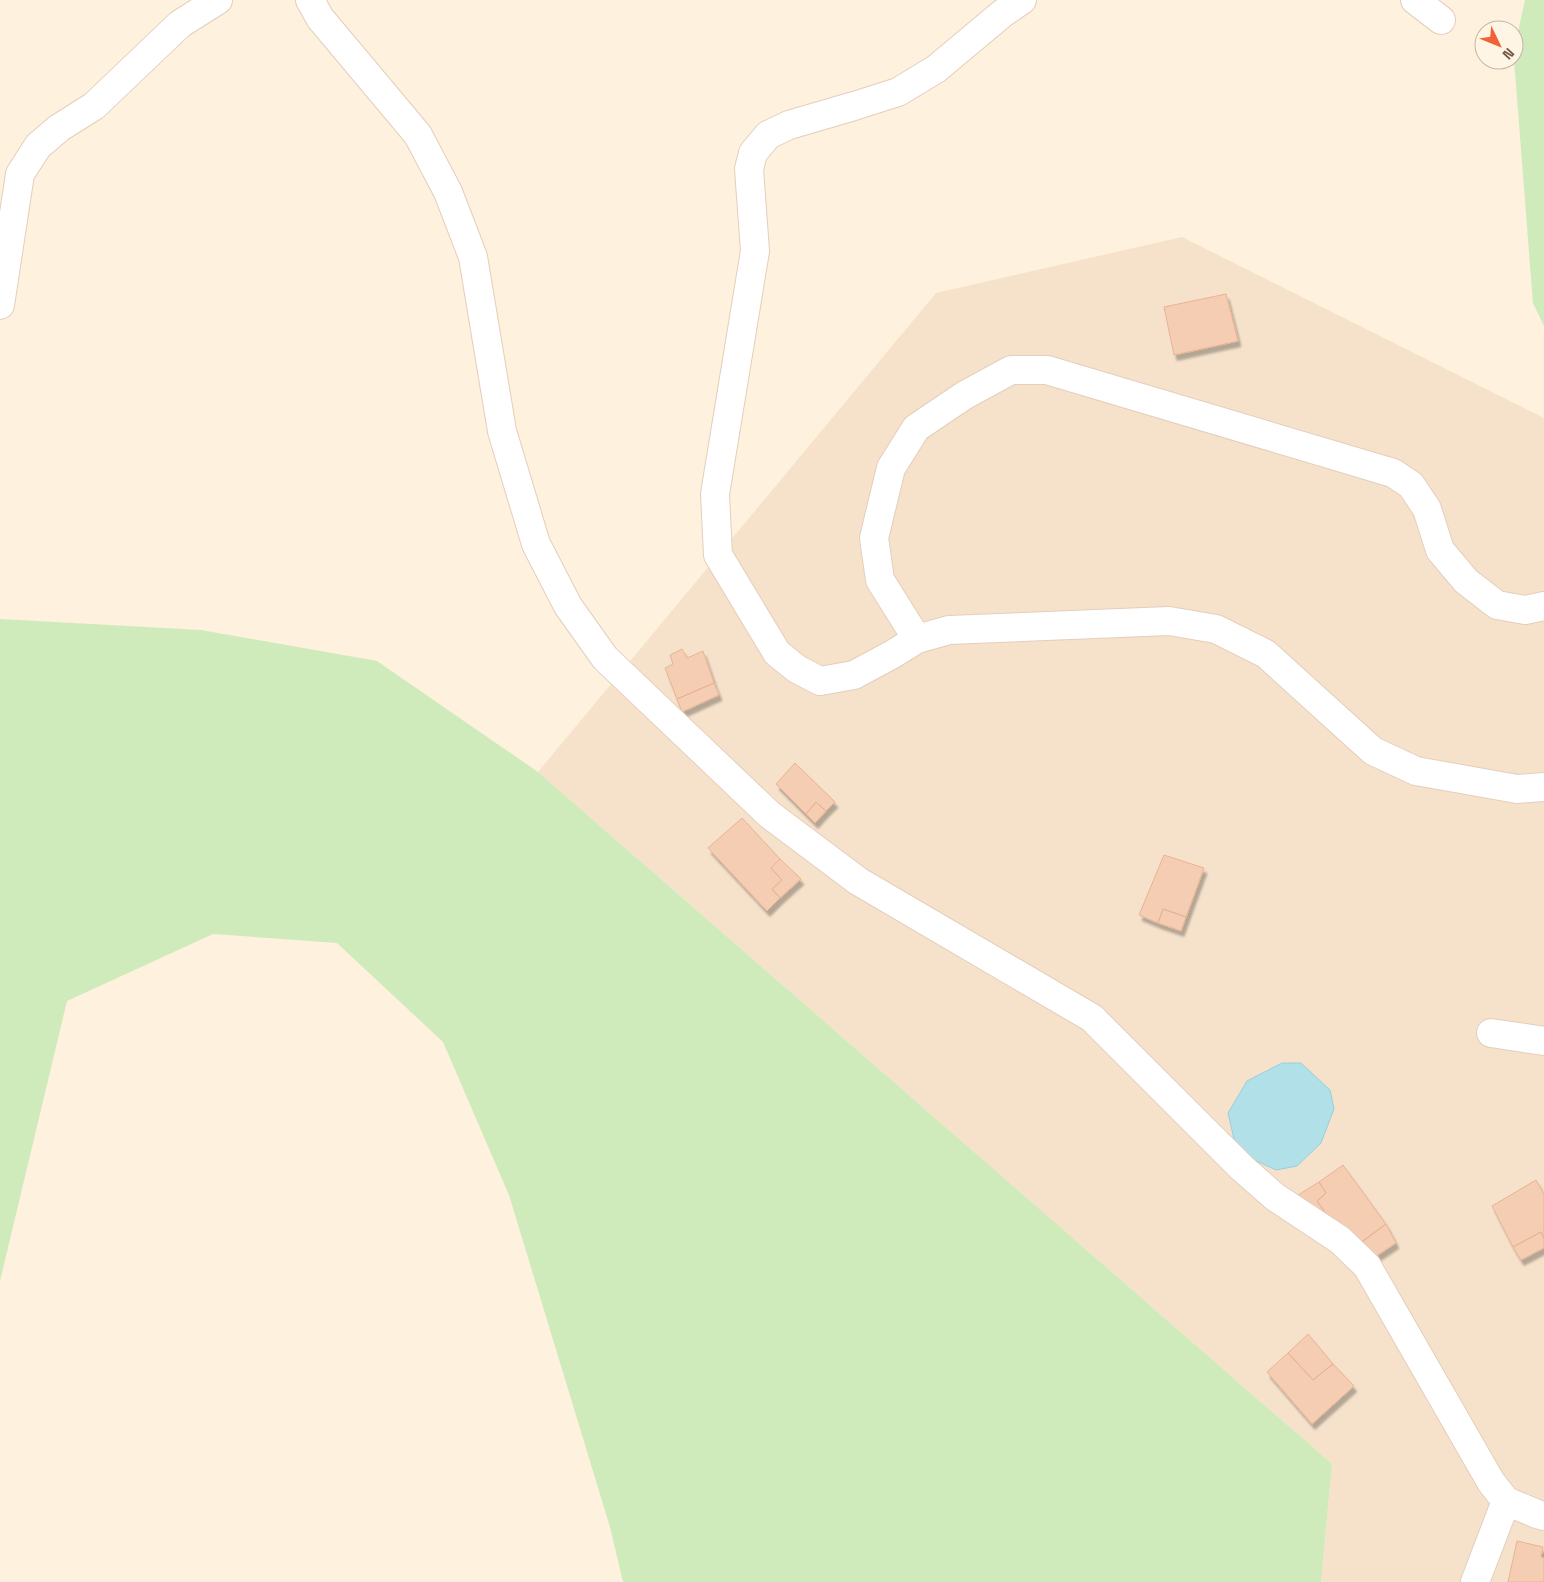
<svg xmlns="http://www.w3.org/2000/svg" width="1544" height="1582" viewBox="0 0 1544 1582" font-family="'Space Grotesk',sans-serif">
<style>
.residential{fill:#f6e2cb}
.green{fill:#cfebbb}
.water{fill:#b1e0e8;stroke:#96d0da}
.building{fill:#f5cdb2;stroke:#e9b392;filter:url(#shadow)}
.lines{fill:none;stroke-linecap:round;stroke-linejoin:round}
.minor-casing{stroke:#e4cebc;stroke-width:30}
.minor{stroke:#fff;stroke-width:28}
</style>
<defs>
<filter id="shadow"><feDropShadow dx="3" dy="5.5" stdDeviation="1" flood-color="#0004"/></filter>
</defs>
<rect width="100%" height="100%" fill="#fef1dd"/>
<path class="residential" d="M1182,237L1544,418V1582H1321L1332,1464L538,772L936,293Z"/>
<path class="green" d="M1525,0H1544V326L1533,303L1514,60V50Z
M0,619L201,630L377,661L538,772L1332,1464L1321,1582H623L610,1527L509,1195L443,1042L337,943L213,934L67,1001L0,1281Z"/>
<path class="water" d="M1282,1063H1301L1330,1090L1334,1109L1321,1143L1297,1166L1276,1170L1237,1152L1228,1113L1247,1081Z"/>
<path class="building" d="M1226,294L1238,341L1174,355L1164,307Z
M682,649L687,658L703,651L714,683L677,699L665,668L673,664L670,655Z
M714,683L719,695L682,712L677,699Z
M795,763L835,802L826,811L816,802L806,814L776,784Z
M816,802L826,811L815,823L806,814Z
M742,818L780,859L771,868L782,880L772,889L780,898L767,911L708,848Z
M1164,855L1204,868L1186,917L1163,909L1158,923L1139,915Z
M780,859L801,879L780,898L772,889L782,880L771,868Z
M1163,909L1186,917L1181,931L1158,923Z
M1343,1165L1386,1224L1342,1256V1236L1317,1201L1326,1193L1319,1182Z
M1536,1180L1544,1194V1239L1541,1232L1513,1247L1492,1206Z
M1319,1182L1326,1193L1317,1201L1342,1236L1331,1244L1298,1195Z
M1386,1224L1396,1243L1360,1267L1349,1252Z
M1541,1232L1544,1239V1248L1521,1260L1513,1247Z
M1308,1334L1333,1364L1313,1380L1288,1353Z
M1288,1353L1313,1380L1333,1364L1354,1386L1312,1424L1267,1372Z
M1517,1541L1543,1547L1541,1557L1544,1558V1582H1508Z"/>
<g class="lines">
<defs>
<path id="minor" d="M310,0L320,18L418,135L448,192L473,257L502,431L536,544L568,606L605,658L770,815L858,881L1092,1018L1242,1168L1275,1197L1340,1240L1367,1266L1491,1482L1506,1501L1537,1514L1544,1516
M1022,0L1003,13L936,69L898,92L854,106L789,125L768,135L753,153L749,169L755,251L715,494L718,555L777,653L797,669L820,681L854,675L893,654L917,639L949,630L1169,621L1216,629L1266,654L1373,751L1416,771L1517,789L1544,787
M1415,0L1441,20
M0,305L20,174L38,146L59,128L94,106L180,24L218,0
M917,639L880,580L874,538L891,468L916,428L965,395L1011,370H1047L1393,473L1411,485L1427,509L1440,550L1466,581L1497,605L1525,610L1544,606
M1491,1033L1544,1041
M1475,1582L1506,1501"/>
</defs>
<use href="#minor" class="minor-casing"/>
<use href="#minor" class="minor"/>
</g>
<g transform="translate(1499 45) rotate(133)"><circle r="24" fill="#fff5e4" stroke="#c7b5a4"/>
<path d="M0-4L9 19L0 12L-9 19Z" fill="#f26238"/>
<text y="-8" font-size="14" font-weight="bold" text-anchor="middle" fill="#745544">N</text>
</g>
</svg>
